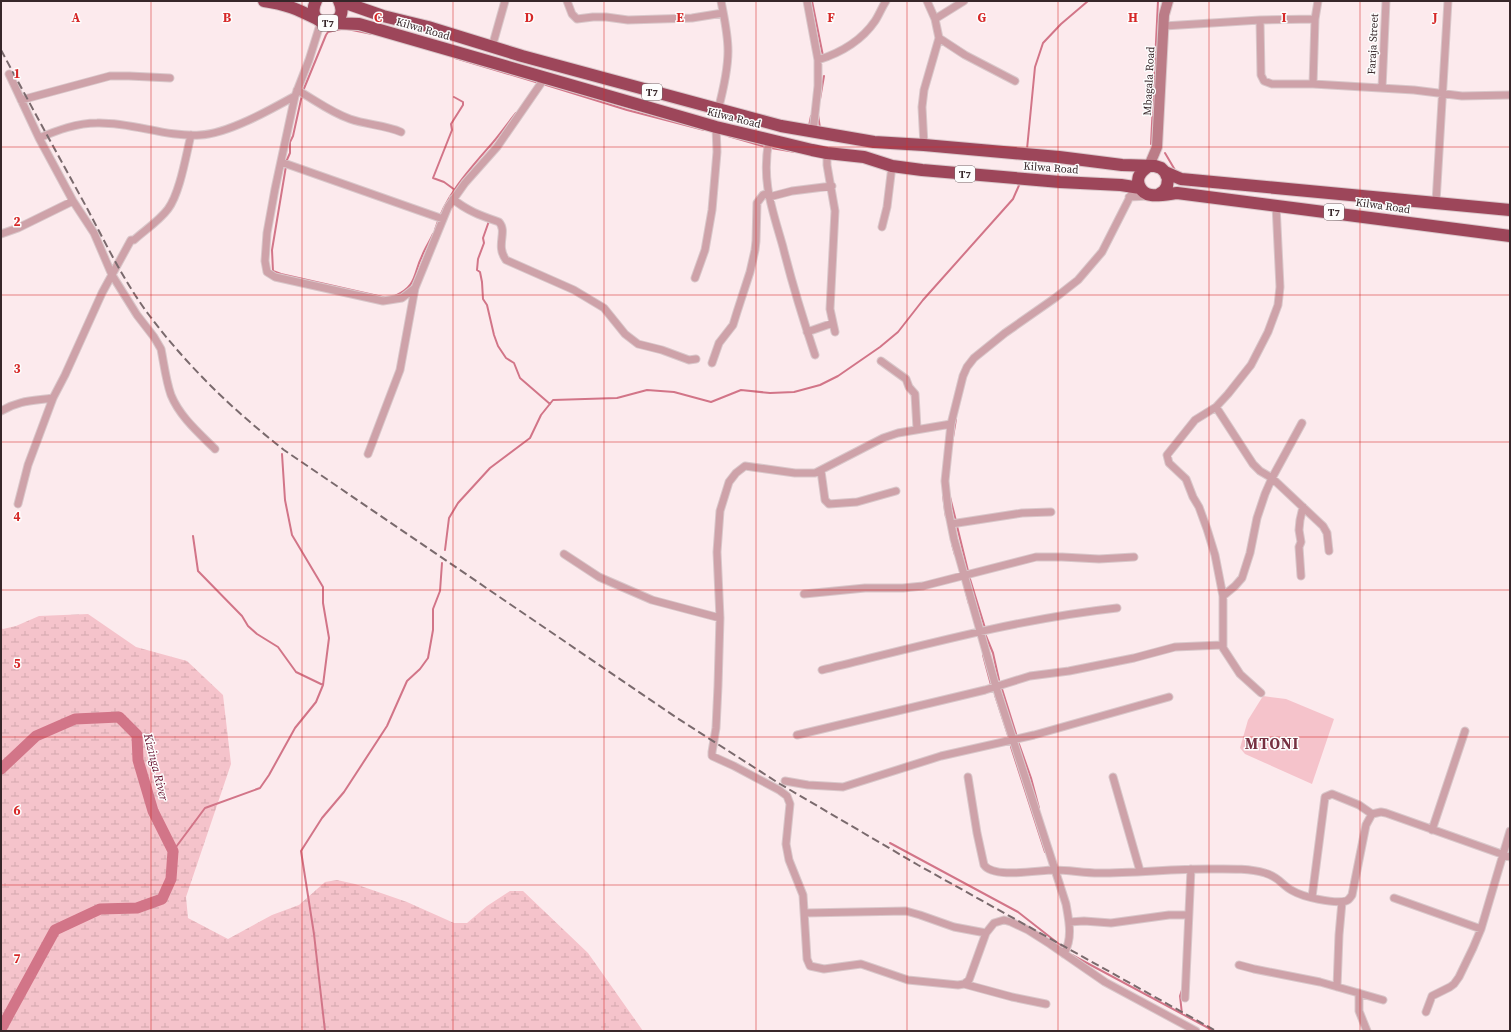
<svg xmlns="http://www.w3.org/2000/svg" width="1511" height="1032" viewBox="0 0 1511 1032" font-family="'Source Serif 4',serif">
<style>
.wetland{fill:url(#wetland-marsh)}
.park{fill:#f5c3cb}
.lines{fill:none;stroke-linecap:round;stroke-linejoin:round}
.stream{stroke:#d27588;stroke-width:2}
.river{stroke:#d27588;stroke-width:11}
.street-casing{stroke:#d9c7ca;stroke-width:9}
.secondary-casing{stroke:#d9c7ca;stroke-width:12}
.highway-casing{stroke:#d9c7ca;stroke-width:14}
.street{stroke:#cea2a9;stroke-width:7}
.secondary{stroke:#bb7c87;stroke-width:10}
.highway{stroke:#9d465a;stroke-width:12}
.rail{stroke:#7a6a6d;stroke-width:2;stroke-dasharray:8 4;stroke-linecap:butt}
.grid{fill:none;stroke:#d62828;stroke-width:1;stroke-opacity:0.55}
.labels{text-anchor:middle;dominant-baseline:central;stroke-width:3;stroke-linejoin:round;paint-order:stroke}
.shield{fill:#fdfdfd;stroke:#726769;stroke-width:1}
.shield-label{font-size:10px;font-weight:bold;fill:#37272a}
.street-label{font-size:11px;fill:#37272a;stroke:#fdfdfd}
.water-label{font-size:12px;font-style:italic;fill:#640e2b;stroke:#fdfdfd}
.district-label{font-size:15px;font-weight:bold;letter-spacing:1px;fill:#763041;stroke:#fdfdfd}
.grid-label{font-size:13px;text-anchor:middle;font-weight:bold;fill:#d62828;stroke:#fdfdfd;stroke-width:3;stroke-linejoin:round;paint-order:stroke}
</style>
<defs>
<pattern id="wetland-marsh" width="20" height="14" patternUnits="userSpaceOnUse"><rect width="20" height="14" fill="#f5c3cb"/><path d="M1 5h8M5 5V1M11 12h8M15 12V8" fill="none" stroke="#d3a8ae"/></pattern>
</defs>
<rect width="100%" height="100%" fill="#fceaed"/>
<path class="wetland" d="M88,614L136,647L187,661L223,695L231,764L186,897L188,918L228,939L272,915L299,905L325,882L337,880L355,884L407,902L454,923H467L487,906L510,891H523L588,953L643,1031H1V628L3,629L16,626L39,616Z"/>
<path class="park" d="M1263,696L1286,699L1334,719L1312,784L1245,754L1240,748L1248,720Z"/>
<g class="lines">
<path class="stream" d="M812,1L823,56
M347,29L372,34
M455,58L539,83
M543,84L627,110L704,130
M303,91L326,35L328,32L341,29
M454,97L463,102V105L451,124L452,130L433,178L444,182L455,190
M820,99L824,76
M818,115L820,128
M809,126L811,116
M728,136L766,147
M1151,144L1158,1
M771,148L795,152
M1027,149L1035,67L1043,43L1061,24L1088,1
M1165,153L1175,170
M286,162L290,153V142L293,136L302,95
M286,166L272,250L273,271L281,274L387,298
M489,221L483,238L484,243L478,259L477,270L480,272L482,282L483,299L487,305L494,335L498,346L506,358L514,363L520,378L550,404
M435,230C444,198 467,172 489,147C499,136 507,124 516,113
M395,296C418,285 413,274 422,256C425,248 430,241 433,234
M952,443L956,419
M943,495L946,517
M950,497L956,521
M957,526L968,571
M193,536L198,571L242,616L248,626L257,634L278,647L296,672L323,685
M952,544L955,555
M445,550L449,518L458,503L490,468L530,438L541,415L553,400L617,398L647,390L674,392L711,402L741,390L770,393L794,392L820,385L838,376L880,347L898,332L923,300L1013,199L1020,183
M970,579L985,628
M964,585L969,604
M986,636L993,653L999,680
M983,655L991,685
M1002,689L1017,737
M995,695L1009,738
M1019,744L1031,778L1039,808
M1011,747L1045,852
M890,843L1018,912L1064,948
M173,851L205,808L260,788L269,775L295,728L316,702L323,685L329,638L323,603V587L292,535L285,500L282,454
M1072,955L1214,1031
M1182,1014L1180,996L1182,990
M325,1031L314,934L301,851L322,818L344,792L387,726L407,681L420,669L428,658L433,630V609L440,591L442,563"/>
<path class="river" d="M1,769L36,736L75,719L119,717L137,735L138,760L153,811L173,851L171,879L162,899L137,908L100,909L55,930L1,1029"/>
<defs>
<path id="street" d="M567,1L572,14L577,19L593,17H606L628,20L692,18L723,13
M807,1L818,60V86L813,132
M935,19L964,1
M1260,20L1261,75L1264,81L1272,84H1313L1414,90L1462,96L1510,95
M323,22L319,28L309,60L295,96L275,189L267,233L265,261L267,272L275,277L383,301L402,298L415,288
M1164,26L1260,20L1315,19
M939,38L965,55L1015,81
M492,47L505,1
M818,60C840,53 862,40 875,21C879,15 882,7 886,1
M9,74L39,138L73,201L94,233L112,275L137,315L154,337L161,349C164,364 166,381 171,395C180,417 199,433 215,449
M1313,84L1315,19L1318,1
M1382,88L1386,1
M297,90C315,100 330,112 350,119C367,125 385,125 401,132
M21,100L110,76H129L170,78
M718,110C723,91 728,71 728,51C728,34 724,17 721,1
M39,138C58,130 77,123 97,123C132,122 165,137 200,135C227,134 270,110 295,96
M769,140C761,181 772,208 783,247C792,283 803,319 815,355
M924,145L922,107L924,90L939,38L935,19L927,1
M827,153V165L835,211L830,309L835,332
M281,162L443,219
M769,197L792,191L832,186
M1129,197L1149,196
M453,199C467,211 482,216 499,222C508,232 495,245 506,260L574,290L604,308L625,334L638,344L662,350L689,360L696,359
M1436,202L1448,1
M882,227L887,207L892,166
M1,234L18,228L73,201
M695,278L705,250L712,210L717,152L716,127
M807,332L833,323
M881,361L906,379L909,387L915,394L917,429
M712,363L719,343L733,325L737,312L750,272L755,250L756,241L757,203L763,195L768,193
M1216,407L1253,464L1260,471L1272,478L1323,526L1327,533L1329,551
M1,411C20,400 32,401 53,398
M951,424L898,433L883,438L815,473H795L745,466L736,473L729,482L720,511L717,552L720,618L718,686L716,728L712,752V756L734,766L779,790L787,796L790,804L786,844L789,860L803,895L807,959L810,966L824,969L861,964L908,980L958,985L964,984L969,980L986,933L994,923L1004,920L1011,922L1028,930L1050,944L1105,982L1196,1031
M368,454L400,370L415,288L448,207L465,183L497,147L544,79
M821,471L825,500L829,504L857,502L896,491
M18,504L28,465L53,398L65,375L102,293L131,240H134C145,230 159,221 168,209C180,193 186,155 191,135
M951,524L1022,513L1051,512
M564,554L599,577L652,600L720,618
M1301,576L1299,547L1301,542L1299,530L1300,520L1303,507
M804,594L865,588H903L923,586L1036,557H1062L1099,559L1134,557
M1223,596L1235,586L1242,578L1250,553L1257,518L1265,494L1272,478L1302,423
M822,670C920,646 1017,619 1117,608
M1261,693L1240,674L1223,648V596L1215,555L1207,529L1199,507L1193,497L1186,479L1169,463L1167,455L1195,420L1216,407L1228,394L1251,365L1268,332L1278,305L1280,287L1276,205
M797,735L985,690L1030,676L1069,671L1134,658L1175,647L1222,645
M968,777L977,833L984,865C994,879 1038,870 1054,870C1069,870 1084,873 1099,873C1136,873 1172,869 1208,869C1227,869 1248,868 1265,873C1280,877 1282,886 1293,891C1303,897 1334,904 1346,901C1349,900 1350,898 1352,895L1366,825L1372,814L1381,812L1386,813L1510,857
M1113,777L1140,871
M785,781L808,785L843,787L941,756L1034,735L1169,697
M1432,830L1465,731
M1312,897L1325,797L1332,794L1359,805L1372,814
M1394,898L1481,929
M805,913L906,911L920,915L954,927L986,933
M1069,922L1084,921L1111,923L1169,915H1188
M1064,954C1073,938 1069,921 1066,904L996,687L954,539L948,509L945,481L951,424L963,376L967,367L974,358L1005,333L1055,298L1078,280L1102,252L1135,187
M1239,965L1254,969L1320,982L1383,1000
M964,984L1012,997L1046,1004
M1337,987L1339,935L1342,902
M1359,993V1011L1367,1031
M1185,998L1191,869
M1426,1012L1432,996L1450,987L1454,984L1459,977L1473,948L1481,929L1510,831"/>
<path id="secondary" d="M1149,166L1157,147L1164,15L1168,1"/>
<path id="highway" d="M264,1C286,4 297,9 317,19
M316,1C302,30 353,30 339,1
M340,1L383,16L428,27L522,56L781,126L874,142L924,145L1059,157L1122,165L1155,166L1161,168L1165,172L1168,179L1167,186L1164,191L1158,195
M330,23L359,24L716,127L812,150L827,153L864,157L892,166L922,170L1060,182L1121,185L1140,188
M1149,166C1146,168 1143,170 1141,173C1134,181 1141,194 1151,195C1159,196 1169,194 1177,193L1510,236
M1165,172L1181,179L1510,210"/>
</defs>
<use href="#street" class="street-casing"/>
<use href="#secondary" class="secondary-casing"/>
<use href="#highway" class="highway-casing"/>
<use href="#street" class="street"/>
<use href="#secondary" class="secondary"/>
<use href="#highway" class="highway"/>
<path class="rail" d="M1,50C30,104 59,157 88,210C107,246 125,283 149,315C188,367 233,410 284,450L677,718L780,784L918,865L1216,1031"/>
</g>
<path class="grid" d="M151,1V1031M302,1V1031M453,1V1031M604,1V1031M756,1V1031M907,1V1031M1058,1V1031M1209,1V1031M1360,1V1031M1,147H1510M1,295H1510M1,442H1510M1,590H1510M1,737H1510M1,885H1510"/>
<g class="labels">
<g class="shield">
<rect x="318" y="15" width="20" height="16" rx="3"/>
<rect x="642" y="84" width="20" height="16" rx="3"/>
<rect x="955" y="166" width="20" height="16" rx="3"/>
<rect x="1324" y="204" width="20" height="16" rx="3"/>
</g>
<g class="shield-label">
<text x="328" y="23">T7</text>
<text x="652" y="92">T7</text>
<text x="965" y="174">T7</text>
<text x="1334" y="212">T7</text>
</g>
<g class="street-label">
<text transform="translate(423 29) rotate(16)">Kilwa Road</text>
<text transform="translate(1373 44) rotate(-87)">Faraja Street</text>
<text transform="translate(1149 81) rotate(-87)">Mbagala Road</text>
<text transform="translate(734 118) rotate(14)">Kilwa Road</text>
<text transform="translate(1051 168) rotate(4)">Kilwa Road</text>
<text transform="translate(1383 206) rotate(8)">Kilwa Road</text>
</g>
<g class="water-label">
<text transform="translate(156 767) rotate(76)">Kizinga River</text>
</g>
<g class="district-label">
<text x="1272" y="743">MTONI</text>
</g>
</g>
<g class="grid-label">
<text x="76" y="22">A</text>
<text x="227" y="22">B</text>
<text x="378" y="22">C</text>
<text x="529" y="22">D</text>
<text x="680" y="22">E</text>
<text x="831" y="22">F</text>
<text x="982" y="22">G</text>
<text x="1133" y="22">H</text>
<text x="1284" y="22">I</text>
<text x="1435" y="22">J</text>
<text x="17" y="78">1</text>
<text x="17" y="226">2</text>
<text x="17" y="373">3</text>
<text x="17" y="521">4</text>
<text x="17" y="668">5</text>
<text x="17" y="815">6</text>
<text x="17" y="963">7</text>
</g>
<rect width="1511" height="1032" fill="none" stroke="#37272a" stroke-width="4"/>
</svg>
